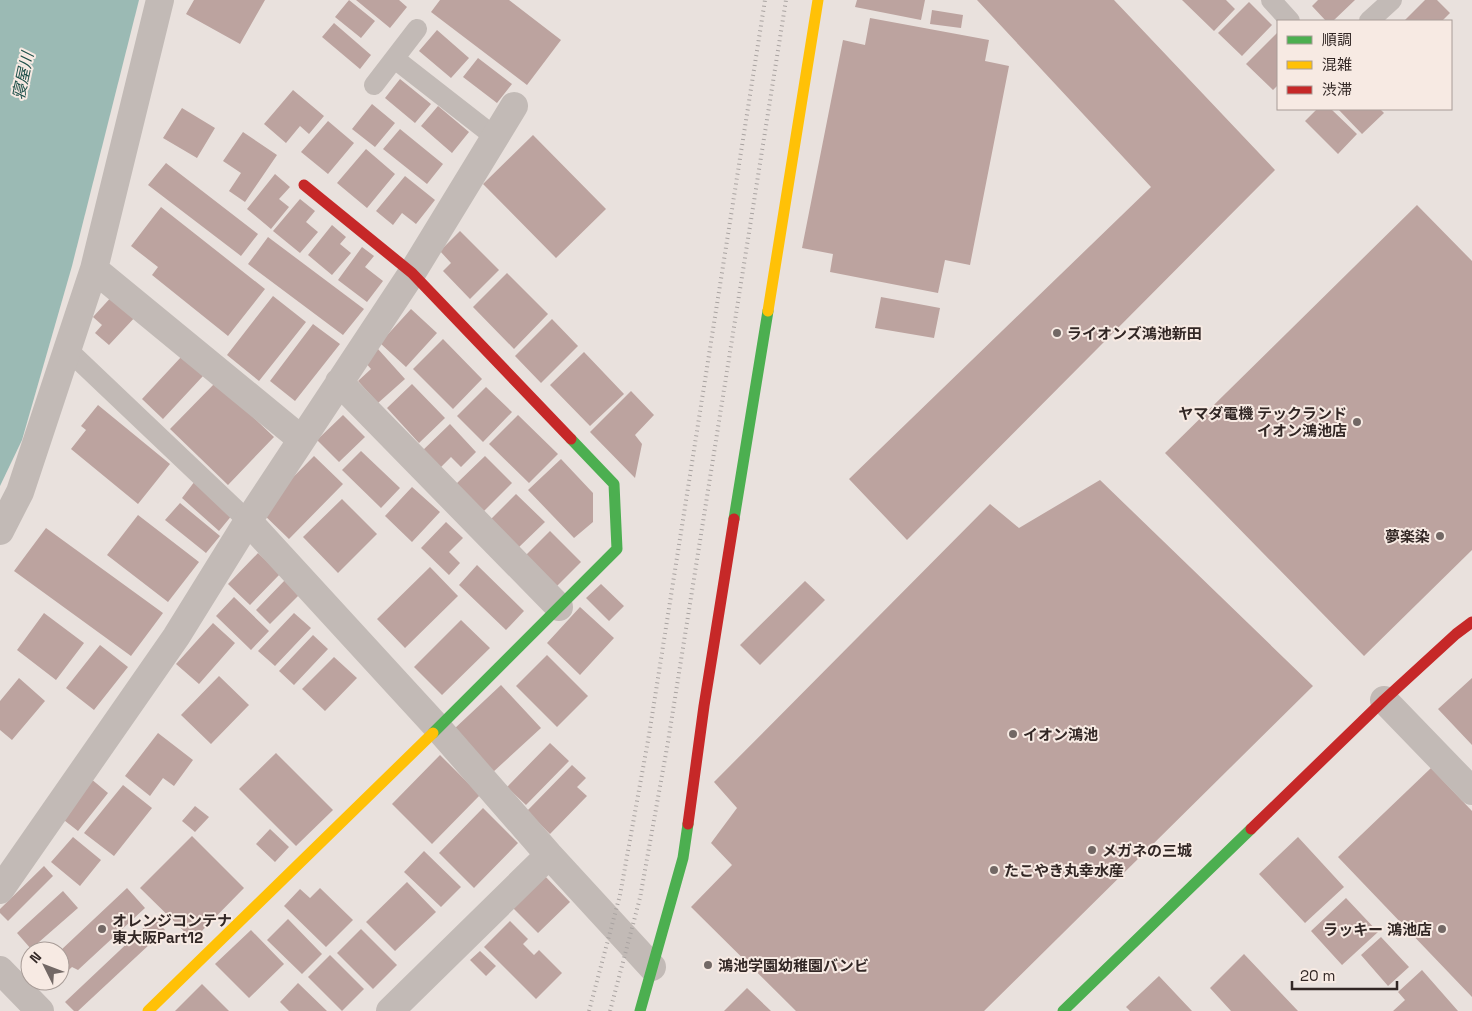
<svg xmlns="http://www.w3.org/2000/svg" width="1472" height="1011" viewBox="0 0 1472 1011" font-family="'Space Grotesk','Noto Sans JP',sans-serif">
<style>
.water{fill:#9bbab4}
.building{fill:#bca39f}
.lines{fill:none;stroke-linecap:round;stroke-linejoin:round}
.lane{stroke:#c2bab6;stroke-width:20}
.street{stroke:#c2bab6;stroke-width:28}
.fast{stroke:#4caf50;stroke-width:11}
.slow{stroke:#ffc107;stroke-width:11}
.jam{stroke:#c62828;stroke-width:11}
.rail{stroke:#a9a3a1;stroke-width:4;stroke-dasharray:1 4;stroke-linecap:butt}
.poi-dot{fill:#726865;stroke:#f7eae3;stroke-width:2}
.labels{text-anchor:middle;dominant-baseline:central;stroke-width:4;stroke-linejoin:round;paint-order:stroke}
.poi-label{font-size:15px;font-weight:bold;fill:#322725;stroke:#f7eae3;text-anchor:start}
.water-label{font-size:16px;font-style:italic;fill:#1e504a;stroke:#f7eae3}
</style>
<rect width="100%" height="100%" fill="#e9e1dd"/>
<path class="water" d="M0,0H139L72,266L22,440L0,486Z"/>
<path class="building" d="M194,0H265L240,44L186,14Z
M349,0L375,21L361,38L335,17Z
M356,0H399L407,7L390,28Z
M440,0H509L561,40L527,85L431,12Z
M857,0H925L921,20L855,7Z
M977,0H1114L1275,170L907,540L849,479L1151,187Z
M1182,0H1226L1235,9L1214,31Z
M1318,0H1355L1333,21H1326L1312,6Z
M1425,0H1437L1450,13L1442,21H1404Z
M1249,2L1272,25L1242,56L1218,33Z
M932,10L963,15L961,28L930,24Z
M870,18L989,40L985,61L1009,66L970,265L945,260L938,293L830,272L833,254L802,248L843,40L865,45Z
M334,23L371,55L360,69L322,37Z
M437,30L469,58L451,78L419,51Z
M1278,32V85L1273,90L1246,64Z
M478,58L512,84L497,103L463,77Z
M400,79L431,104L415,123L385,98Z
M293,90L324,116L309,134L300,126L286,143L264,124Z
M372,104L395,123L375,147L352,129Z
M438,106L469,132L452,153L421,126Z
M182,108L215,128L197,158L163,138Z
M1317,109H1331L1357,134L1338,154L1305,121Z
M1338,109H1380L1384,113L1362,134Z
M328,121L354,143L328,174L301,152Z
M400,129L443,164L427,184L383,149Z
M243,132L277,155L245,202L229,191L241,173L223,161Z
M533,135L606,209L556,258L483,184Z
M366,149L395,174L367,208L337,183Z
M166,163L258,234L241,256L148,185Z
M275,174L290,187L279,199L289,207L271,229L247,209Z
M405,176L435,200L416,224L402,213L393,225L376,211Z
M300,199L315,211L306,222L318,232L300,253L273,231Z
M1417,205L1472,261V550L1364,656L1165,453Z
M161,207L265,289L228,336L152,275L158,267L131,246Z
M332,225L346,237L340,244L351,253L332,275L308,255Z
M460,231L499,270L470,299L443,271L451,263L440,251Z
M268,237L364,309L343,335L248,264Z
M362,247L374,256L365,267L383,281L367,302L338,280Z
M507,273L548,314L514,349L473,307Z
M114,294L137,315L109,345L95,333L102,325L93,317Z
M273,296L306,322L259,381L227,355Z
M881,297L940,308L934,338L875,328Z
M411,309L437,333L406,367L380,343Z
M552,319L578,346L541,383L515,356Z
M313,324L340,344L295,401L270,381Z
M443,339L482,379L453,409L413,369Z
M378,349L405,379L378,403L358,381L371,369L364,361Z
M584,352L624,394L590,426L550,385Z
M182,356L203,376L163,419L142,399Z
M216,382L274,437L228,485L170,429Z
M412,384L445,418L419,443L387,408Z
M486,387L512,412L483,442L457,416Z
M631,391L654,415L635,435L642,444L635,478L590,432Z
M98,405L170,464L138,504L71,449L86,430L81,426Z
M343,415L365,437L339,462L317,440Z
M518,415L558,454L529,483L489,444Z
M450,424L476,452L461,467L451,457L438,470L421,452Z
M361,451L400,488L381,508L342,470Z
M314,456L343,484L289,539L260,511Z
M485,456L512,483L483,512L456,484Z
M561,459L593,493V522L574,538L528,490Z
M1100,480L1313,686L984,1011H796L691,907L732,865L711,843L737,808L714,782L990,504L1019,528Z
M195,481L233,514L219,531L182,498Z
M412,487L440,512L412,542L385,516Z
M516,494L545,522L518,548L490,520Z
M342,499L377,534L338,573L303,537Z
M180,503L220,536L206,553L165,520Z
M138,515L199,562L168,602L107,555Z
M446,522L463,538L449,552L460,563L449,575L421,548Z
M46,528L163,613L131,656L14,571Z
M550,531L581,562L556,587L525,556Z
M258,553L280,574L250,605L228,584Z
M477,565L524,611L506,630L459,585Z
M430,567L458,596L405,648L377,619Z
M286,579L301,593L270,624L256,610Z
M805,581L825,600L760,665L740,645Z
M601,584L624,606L609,621L586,598Z
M234,597L269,631L251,650L216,616Z
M580,607L614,638L580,675L547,643Z
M44,613L84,643L56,680L17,650Z
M294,613L311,628L275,666L258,651Z
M461,620L490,648L442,695L414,667Z
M213,623L235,643L199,684L176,664Z
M313,635L328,649L294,685L279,671Z
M100,645L128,667L94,710L66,688Z
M547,655L588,696L557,727L516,686Z
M334,657L357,678L325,711L302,689Z
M219,676L249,705L211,744L181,715Z
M19,678L45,701L12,740L0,730V701Z
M1472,678V745L1438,709Z
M501,685L541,728L492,773L453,730Z
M158,733L193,760L174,786L163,778L150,796L125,776Z
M550,743L569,761L526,805L507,787Z
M276,753L333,810L296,846L239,789Z
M440,755L480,795L432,844L392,804Z
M572,765L586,778L577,787L587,796L550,834L527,811Z
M1431,768L1472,811V997L1338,857Z
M90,778L108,793L78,831L60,817Z
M123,785L152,808L114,856L84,833Z
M195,806L209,817L195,832L182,821Z
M483,808L518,843L474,888L439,853Z
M270,829L289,847L275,862L256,844Z
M192,836L244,888L193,940L140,888Z
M73,837L101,860L80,886L51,862Z
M1298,837L1344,887L1305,923L1259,874Z
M424,851L461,887L441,907L404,872Z
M44,866L53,876L8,921L0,913V909Z
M543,874L570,902L538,933L511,906Z
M407,882L436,912L395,951L366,922Z
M127,888L145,908L78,970L72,967L60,978V961L63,958L60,955V951Z
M320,888L353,920L326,947L284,906L300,889L310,898Z
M63,891L78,908L31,949L17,933Z
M1346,898L1378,932L1342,965L1311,931Z
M154,918L165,930L78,1011H74L65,1002Z
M288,919L322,954L302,974L267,940Z
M510,921L528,939L523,944L534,955L539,950L562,973L536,999L484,947Z
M361,929L397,965L373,989L337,953Z
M251,930L284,964L249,998L215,964Z
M1381,937L1409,967L1388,986L1361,955Z
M480,951L496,966L486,976L470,960Z
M1244,954L1298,1011H1231L1210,988Z
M330,955L364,989L342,1011L308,977Z
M1422,970L1458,1011H1393L1405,1000L1398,992Z
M1159,976L1192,1011H1130L1126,1007Z
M298,983L327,1011H289L280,1002Z
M202,984L229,1011H175Z
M747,988L771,1011H724Z"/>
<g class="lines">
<path class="lane" d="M1271,0L1290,21
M1369,21L1392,0
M395,59L495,137
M374,85L417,29
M68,350L248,521"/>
<path class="street" d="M94,269L301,439
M339,382L559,607
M248,521L438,728L549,855L652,967
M0,531L20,492L94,269L160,0
M1384,700L1472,791
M0,890L176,637L248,521L412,273L514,106
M0,970L40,1011
M390,1011L549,855"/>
<path class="fast" d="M734,519L768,311
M433,733L617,549L614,484L571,439
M640,1011L683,858L688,824
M1063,1011L1251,829"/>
<path class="slow" d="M768,311L818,0
M148,1011L433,733"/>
<path class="jam" d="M304,185L412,273L571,439
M688,824L704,706L734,519
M1251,829L1384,700L1456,634L1472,622"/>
<path class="rail" d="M589,1011L620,895L649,735L765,0
M610,1011L640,898L668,742L786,0"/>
</g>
<g class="poi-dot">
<circle cx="1057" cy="333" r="5"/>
<circle cx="1357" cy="422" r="5"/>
<circle cx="1440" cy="536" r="5"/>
<circle cx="1013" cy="734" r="5"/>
<circle cx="1092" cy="850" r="5"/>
<circle cx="994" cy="870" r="5"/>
<circle cx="102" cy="929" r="5"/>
<circle cx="1442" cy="929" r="5"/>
<circle cx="708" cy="965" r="5"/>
</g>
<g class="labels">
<g class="poi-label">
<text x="1067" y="333">ライオンズ鴻池新田</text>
<text x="1347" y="413" text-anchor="end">ヤマダ電機 テックランド<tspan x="1347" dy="17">イオン鴻池店</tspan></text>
<text x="1430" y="536" text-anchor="end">夢楽染</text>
<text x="1023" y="734">イオン鴻池</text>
<text x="1102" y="850">メガネの三城</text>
<text x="1004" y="870">たこやき丸幸水産</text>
<text x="112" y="920">オレンジコンテナ<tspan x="112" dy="17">東大阪Part12</tspan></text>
<text x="1432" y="929" text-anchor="end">ラッキー 鴻池店</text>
<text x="718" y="965">鴻池学園幼稚園バンビ</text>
</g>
<g class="water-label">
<text transform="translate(23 76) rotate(-78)">寝屋川</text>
</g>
</g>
<rect x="1277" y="20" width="175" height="90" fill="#f7eae3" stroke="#a89c97"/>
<rect x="1287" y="36" width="25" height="8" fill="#4caf50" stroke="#a89c97"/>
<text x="1322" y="45" font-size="15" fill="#322725">順調</text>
<rect x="1287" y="61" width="25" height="8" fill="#ffc107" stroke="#a89c97"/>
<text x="1322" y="70" font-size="15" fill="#322725">混雑</text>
<rect x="1287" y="86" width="25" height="8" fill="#c62828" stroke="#a89c97"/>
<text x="1322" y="95" font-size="15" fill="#322725">渋滞</text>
<g transform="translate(45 966) rotate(312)"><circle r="24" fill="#f7eae3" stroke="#a89c97"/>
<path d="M0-4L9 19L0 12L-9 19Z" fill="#726865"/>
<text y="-8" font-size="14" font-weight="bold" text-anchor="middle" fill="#322725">N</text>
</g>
<path d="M1292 981v8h105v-8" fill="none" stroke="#322725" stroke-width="2.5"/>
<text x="1300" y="981" font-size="15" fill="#322725" stroke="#f7eae3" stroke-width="4" paint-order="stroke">20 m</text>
</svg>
